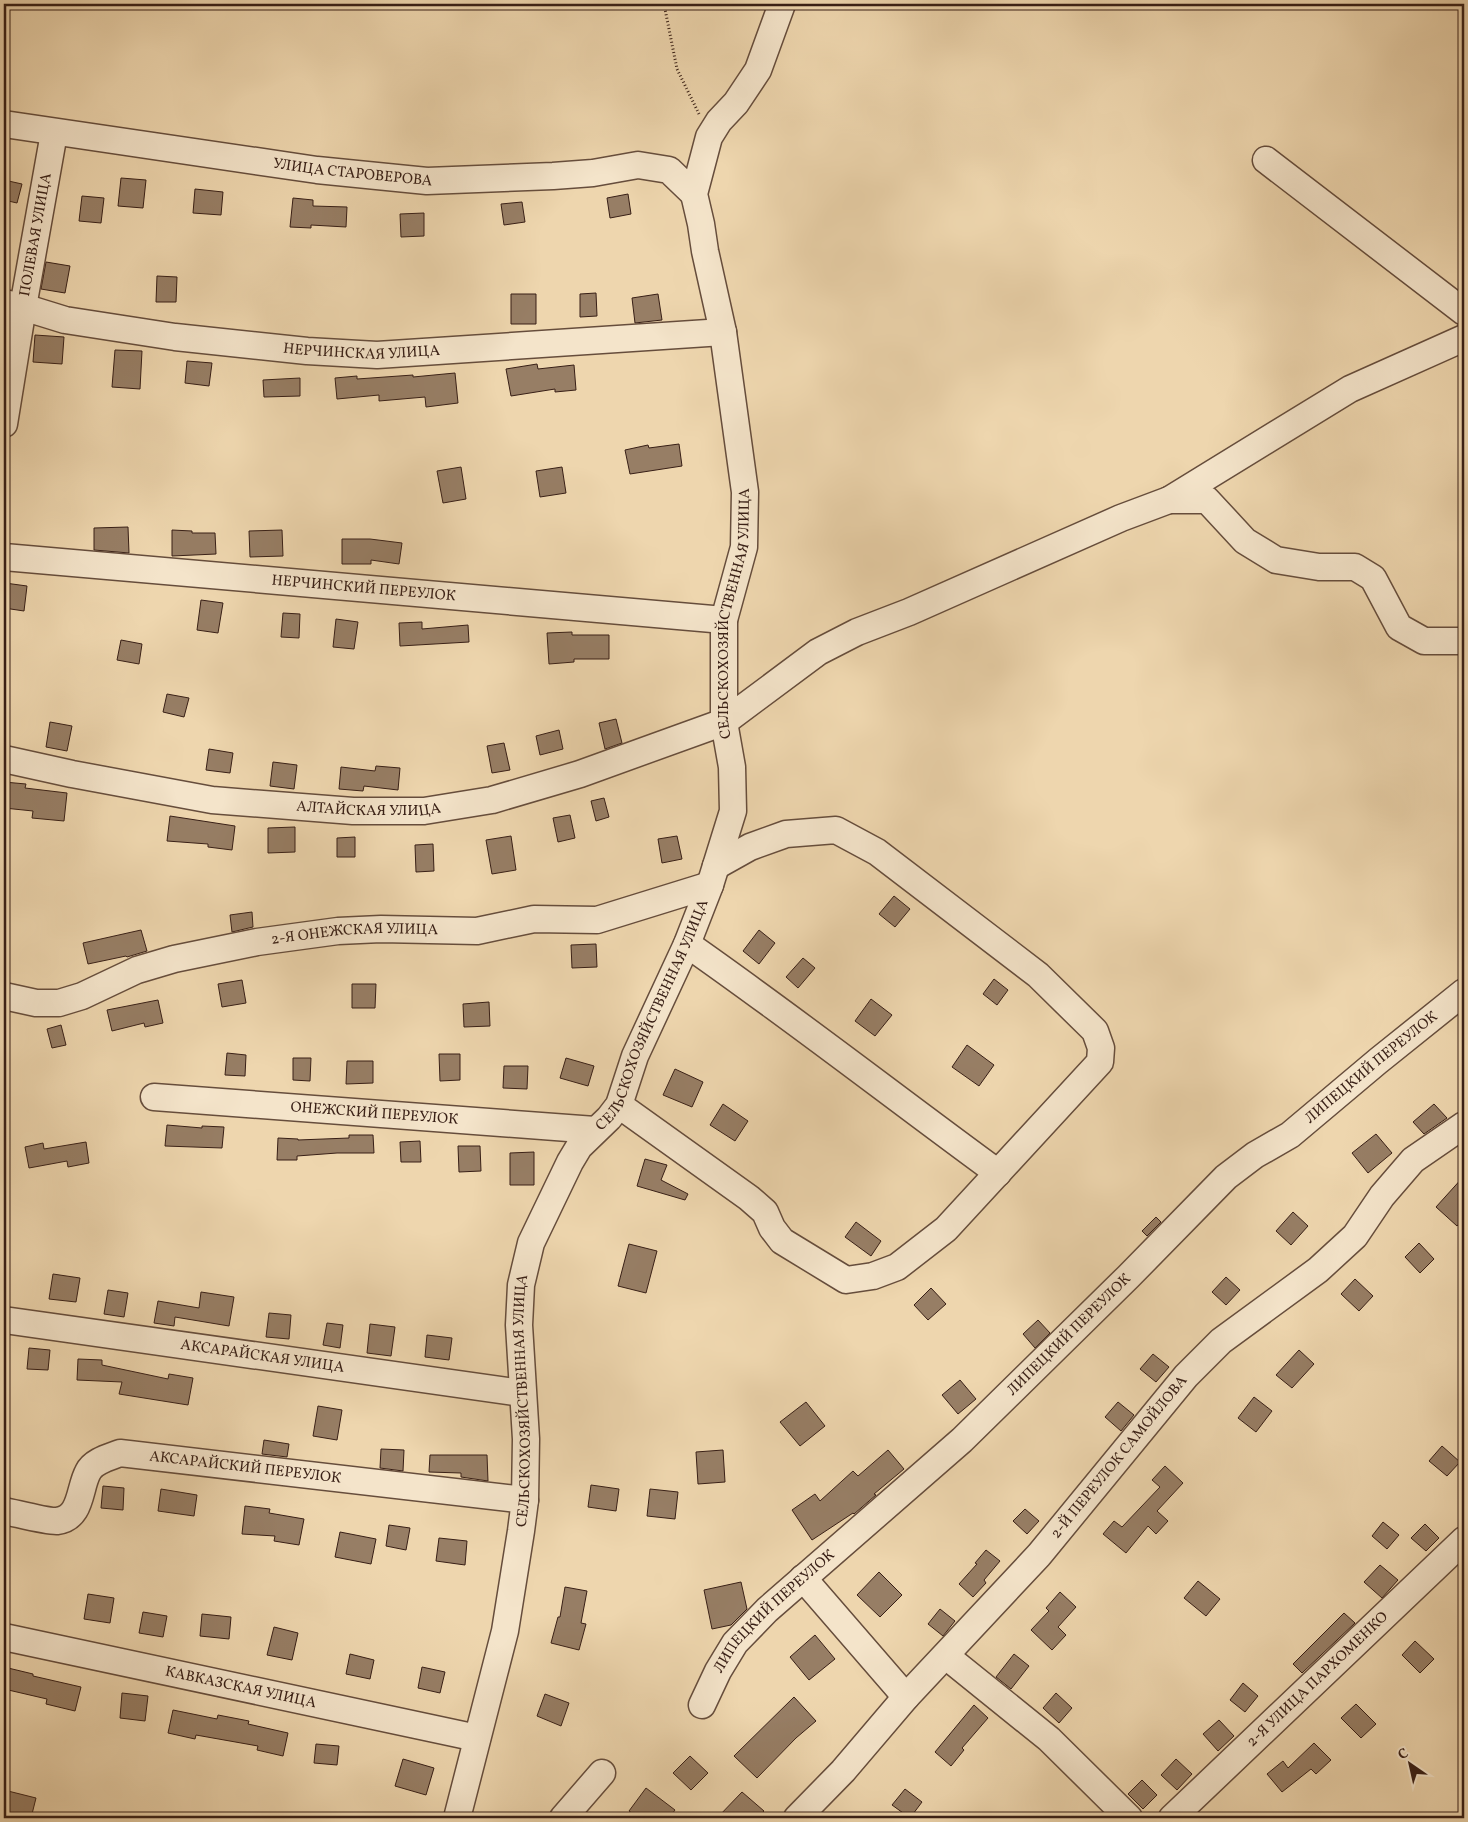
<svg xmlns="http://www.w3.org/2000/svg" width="1468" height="1822" viewBox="0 0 1468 1822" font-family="Vollkorn,serif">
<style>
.building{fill:#977e65;stroke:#381f16}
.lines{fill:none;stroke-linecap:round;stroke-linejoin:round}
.minor-casing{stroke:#664d3c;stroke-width:29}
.path{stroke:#381f16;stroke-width:3;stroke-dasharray:1 2.5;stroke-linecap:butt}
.minor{stroke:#f4e4ca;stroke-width:26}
.labels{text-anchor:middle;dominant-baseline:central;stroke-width:4.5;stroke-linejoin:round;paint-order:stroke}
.street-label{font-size:15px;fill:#381f16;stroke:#f4e4ca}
</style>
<rect width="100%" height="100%" fill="#eed6ae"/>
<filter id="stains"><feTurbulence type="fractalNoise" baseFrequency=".004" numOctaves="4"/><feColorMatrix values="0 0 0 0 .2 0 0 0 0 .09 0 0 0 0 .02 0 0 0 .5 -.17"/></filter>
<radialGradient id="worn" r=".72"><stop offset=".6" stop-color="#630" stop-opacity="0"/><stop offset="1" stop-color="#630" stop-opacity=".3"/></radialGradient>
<path class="building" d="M121,178L146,180L143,208L118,206Z
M4,180L22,184L17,203L4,200Z
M195,189L223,192L221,215L193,213Z
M628,194L631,214L610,218L607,198Z
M82,196L104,198L101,223L79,221Z
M293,198L313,200V206L347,207L346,227L311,225V228L290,227Z
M522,202L525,222L504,225L501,204Z
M424,213V236L401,237L400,214Z
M46,262L70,266L65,293L41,289Z
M157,276L177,277L176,302H156Z
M596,293L597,316L580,317V294Z
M511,294H536V324H511Z
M658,294L662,320L635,323L632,298Z
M35,335L64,337L62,364L33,362Z
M115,350L142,351L140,389L112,387Z
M187,361L212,363L209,386L185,383Z
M537,364L538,369L574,365L576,390L555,392V389L511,396L506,369Z
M455,373L458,403L426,407L425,397L379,401V395L337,399L335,378L357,376V379L413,375V377Z
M300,378V396L264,397L263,380Z
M679,444L682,466L630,474L625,450L648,445L649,448Z
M461,467L466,499L443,503L437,471Z
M562,467L566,493L540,497L536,471Z
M128,527L129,553L94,550V528Z
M172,530L192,531V533H215L216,554L172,556Z
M282,530L283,556L250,557L249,531Z
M342,539H370L402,543L399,564L371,560V564H342Z
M5,583L27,586L24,611L4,608Z
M201,600L223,603L218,633L197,630Z
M283,613L300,614L299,638L281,637Z
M336,619L358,622L354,649L333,647Z
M422,622V629L468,625L469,642L400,646L399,623Z
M572,632V635H609V659H574V662L549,664L547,633Z
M121,640L142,644L139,664L117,660Z
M167,694L189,698L184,717L163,712Z
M616,719L622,743L605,749L599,723Z
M50,722L72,726L67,751L46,747Z
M559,730L563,749L540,755L536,736Z
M504,743L510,770L492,773L487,746Z
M209,749L233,753L230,773L206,770Z
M273,762L297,765L294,789L270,786Z
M376,766L400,768L398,790L364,786L363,791L339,789L341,767L375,771Z
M4,782L26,784L25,788L67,793L64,821L32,818L33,811L4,808Z
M604,798L609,817L596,821L591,801Z
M570,815L575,838L558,842L553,818Z
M170,816L235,826L232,850L208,847V844L167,841Z
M295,827V852L268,853V828Z
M511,836L516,870L492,874L486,840Z
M677,836L682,859L662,863L658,839Z
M355,837V857H337V838Z
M433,844L434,871L416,872L415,845Z
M894,896L910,909L895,927L879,914Z
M252,912L253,927L232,932L230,915Z
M141,930L147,951L127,957L126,956L88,964L83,943Z
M759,930L775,943L759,964L743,951Z
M596,944L597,967L572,968L571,945Z
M803,958L815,968L798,988L786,977Z
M994,979L1008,990L997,1005L983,994Z
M242,980L246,1003L222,1007L218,984Z
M352,984H376L375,1008H352Z
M871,999L892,1015L875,1036L855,1021Z
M158,1000L163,1023L145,1027L144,1023L112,1031L107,1010Z
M489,1002L490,1026L464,1027L463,1004Z
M61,1025L66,1045L52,1048L47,1029Z
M967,1045L994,1065L979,1086L952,1067Z
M227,1053L246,1055L245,1076L225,1075Z
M439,1054H460V1080L440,1081Z
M293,1058H311L310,1081L293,1080Z
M566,1058L594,1066L588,1086L560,1078Z
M347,1061H373V1083L346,1084Z
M504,1066H528L527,1089L503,1088Z
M675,1069L703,1082L692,1107L663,1095Z
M723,1104L748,1121L735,1141L710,1125Z
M1434,1104L1447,1118L1424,1134L1413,1122Z
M167,1125L202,1128V1126L224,1127L222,1148L165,1146Z
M1376,1134L1392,1153L1368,1173L1352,1153Z
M349,1135H373L374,1153H337L297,1156V1160H277L278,1138L298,1139V1140L349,1138Z
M420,1141L421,1162H401L400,1142Z
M86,1142L89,1163L68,1167L67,1161L29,1168L25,1147L43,1143L44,1149Z
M458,1146H480L481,1171L459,1172Z
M534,1152V1185H510V1153Z
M645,1159L667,1165L661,1180L688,1194L685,1200L637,1186Z
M1464,1176V1218L1457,1226L1436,1207Z
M1293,1212L1308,1226L1291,1245L1276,1231Z
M1156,1217L1161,1222L1147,1236L1142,1231Z
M856,1222L881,1241L871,1256L845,1237Z
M1419,1243L1434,1259L1420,1273L1405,1257Z
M629,1244L657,1251L646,1293L618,1286Z
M53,1274L80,1278L76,1302L49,1299Z
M1226,1277L1240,1290L1226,1305L1212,1292Z
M1355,1279L1373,1296L1359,1311L1341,1294Z
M931,1288L946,1304L928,1320L914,1305Z
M108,1290L128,1293L124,1317L104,1314Z
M201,1292L234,1297L229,1326L175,1317L174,1326L154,1323L158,1301L199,1308Z
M269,1313L291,1315L289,1339L266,1337Z
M1038,1320L1050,1333L1035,1348L1023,1334Z
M327,1323L343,1325L340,1348L323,1345Z
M370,1324L395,1327L391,1356L367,1353Z
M427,1335L452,1338L449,1360L425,1357Z
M29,1348L50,1350L48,1370L27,1369Z
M1299,1350L1314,1364L1292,1388L1276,1375Z
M1153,1354L1169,1367L1156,1382L1140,1369Z
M78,1359L102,1360V1365L168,1379L169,1374L193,1378L188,1405L119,1394L122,1382L77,1380Z
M960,1380L976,1399L958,1414L942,1395Z
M1254,1397L1272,1411L1256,1432L1238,1418Z
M806,1402L825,1426L800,1446L780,1422Z
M1118,1402L1134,1415L1121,1431L1105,1417Z
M318,1406L342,1410L337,1440L313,1436Z
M264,1440L289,1444L287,1457L262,1454Z
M1442,1446L1460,1462L1447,1476L1429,1461Z
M381,1449L404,1450L403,1471L380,1468Z
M723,1450L725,1482L698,1484L696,1452Z
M888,1450L904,1469L874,1494L876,1495L854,1514L853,1513L812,1540L792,1510L815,1494L820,1501L853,1471L858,1476Z
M430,1455H487L488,1481L461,1477V1473L429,1472Z
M1165,1466L1183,1483L1157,1511L1168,1521L1156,1534L1148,1526L1126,1553L1103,1534L1114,1521L1122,1527L1160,1487L1152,1480Z
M591,1485L619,1489L616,1511L588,1507Z
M103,1486L124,1488L123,1510L101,1508Z
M161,1489L197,1495L194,1516L158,1511Z
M650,1489L678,1492L675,1519L647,1516Z
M245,1506L270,1509L269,1513L304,1519L299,1545L274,1541L275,1536L242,1534Z
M1025,1509L1039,1521L1027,1534L1013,1521Z
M1383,1522L1399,1535L1387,1549L1372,1536Z
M1425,1524L1439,1538L1426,1551L1411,1538Z
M389,1525L410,1528L406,1550L386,1546Z
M340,1532L376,1539L371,1564L335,1557Z
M439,1538L467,1541L465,1565L436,1561Z
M986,1550L1000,1561L984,1580L986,1583L973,1597L959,1584L977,1564L975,1563Z
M1380,1565L1398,1580L1382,1598L1364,1582Z
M879,1572L902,1595L880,1617L857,1595Z
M1198,1581L1220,1599L1206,1616L1184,1598Z
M741,1582L747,1609L731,1625L712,1629L704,1590Z
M565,1587L587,1591L581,1623L586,1624L579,1650L551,1643L558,1617H560Z
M1060,1592L1076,1607L1058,1627L1066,1635L1052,1650L1031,1630L1049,1611L1046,1608Z
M88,1594L114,1598L110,1623L84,1619Z
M940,1609L955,1621L943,1636L928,1624Z
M143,1612L167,1616L163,1637L139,1633Z
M1344,1613L1355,1623L1302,1673L1293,1664Z
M202,1614L231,1617L229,1639L200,1636Z
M274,1627L298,1633L292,1660L267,1655Z
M815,1635L835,1659L809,1680L790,1657Z
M1415,1641L1434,1659L1420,1673L1402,1655Z
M350,1654L374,1660L370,1679L346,1674Z
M1014,1654L1029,1666L1011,1689L996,1677Z
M4,1667L33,1674V1676L81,1687L75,1711L46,1704L47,1699L4,1689Z
M422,1667L445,1672L440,1693L418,1688Z
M1243,1683L1258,1696L1245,1712L1230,1700Z
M122,1693L148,1696L145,1721L120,1718Z
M1056,1693L1072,1708L1059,1723L1043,1708Z
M545,1694L569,1703L561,1726L537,1716Z
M794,1697L816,1721L796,1738L757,1778L734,1756Z
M1356,1704L1376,1724L1361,1738L1341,1718Z
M974,1705L988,1718L962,1748L964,1750L951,1766L935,1752Z
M173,1710L217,1719L218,1715L249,1721L248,1724L288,1733L283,1756L257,1750L258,1746L196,1735L195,1739L168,1733Z
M1219,1720L1234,1736L1218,1751L1203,1734Z
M1314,1743L1331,1760L1316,1774L1311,1769L1282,1792L1267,1774L1283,1761L1288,1768Z
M316,1744L339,1746L337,1765L314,1763Z
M690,1756L708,1773L691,1790L673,1773Z
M403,1759L434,1768L426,1795L395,1786Z
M1176,1759L1192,1774L1177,1790L1161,1775Z
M1142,1780L1157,1795L1143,1809L1128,1794Z
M646,1788L675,1810L669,1818H639L629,1811Z
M905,1789L922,1802L910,1818L892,1805Z
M4,1790L36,1798L31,1818H21L4,1814Z
M742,1792L764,1811L757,1818H717Z"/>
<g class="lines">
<defs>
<g id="minor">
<path id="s1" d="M4,124L317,170L427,181L553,176L593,173L638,165L669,170L694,194"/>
<path d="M1266,160L1464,312"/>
<path id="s2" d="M4,303L23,307L65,320L175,337L307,351L377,355L723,332"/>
<path id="s3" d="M4,424L23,307L54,133"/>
<path d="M1169,500H1207L1245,541L1276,560L1319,567H1355L1373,578L1399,627L1424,641H1464"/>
<path id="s4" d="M4,557L724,620"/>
<path id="s5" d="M4,759L72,774L212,800L353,811H424L492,800L580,774L724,722L818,652L857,632L909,612L1121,518L1169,500L1350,389L1464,338"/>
<path d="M687,944C793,1018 894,1097 998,1173"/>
<path id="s6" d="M4,996L36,1003H59L82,996L137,970L174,959L257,942L338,931L381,929L477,931L534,919L597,920L710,885"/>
<path id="s7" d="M154,1097L595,1130"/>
<path d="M619,1105L749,1198L765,1212L772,1228L782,1241L846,1280L873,1276L897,1267L946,1229L1100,1062L1101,1048L1095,1031L1038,975L877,852L836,830L786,834L750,847L716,866"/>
<path id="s8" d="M4,1320L522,1393"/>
<path id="s9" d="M4,1511C15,1513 48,1522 57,1521C82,1518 79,1488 88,1472C93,1461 110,1457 120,1453L525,1500"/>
<path d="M803,1578L906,1697"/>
<path id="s10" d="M4,1637L477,1738"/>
<path d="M946,1656L1049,1739L1129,1818"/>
<path id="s11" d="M702,1705L718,1671L735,1643L767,1610L962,1440L1128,1277L1226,1177L1255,1155L1290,1135L1378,1061L1464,992"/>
<path id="s12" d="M457,1818L505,1631L521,1531L525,1500L526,1439L519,1325L521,1285L531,1243L570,1162L579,1147L609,1118L619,1105L635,1056L687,944L710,885L733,811L732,767L724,722V620L744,547L745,492L723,332L705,251L701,224L694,194L709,137L719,121L736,103L758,70L782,4"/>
<path d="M563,1818L602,1773"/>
<path id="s13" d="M797,1818L843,1771L906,1697L1039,1555L1186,1376L1221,1341L1318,1270L1355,1236L1382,1196L1413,1160L1464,1125"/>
<path id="s14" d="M1172,1818L1464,1540"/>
</g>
</defs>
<use href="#minor" class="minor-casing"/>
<path class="path" d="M664,4L677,69L699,114"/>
<use href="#minor" class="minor"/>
</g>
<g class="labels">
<g class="street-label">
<text stroke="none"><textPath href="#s1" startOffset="352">УЛИЦА СТАРОВЕРОВА</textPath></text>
<text stroke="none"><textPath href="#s3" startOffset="192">ПОЛЕВАЯ УЛИЦА</textPath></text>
<text stroke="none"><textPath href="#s2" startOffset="362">НЕРЧИНСКАЯ УЛИЦА</textPath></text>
<text stroke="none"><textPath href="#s4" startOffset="361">НЕРЧИНСКИЙ ПЕРЕУЛОК</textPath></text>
<text stroke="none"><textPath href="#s12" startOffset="1265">СЕЛЬСКОХОЗЯЙСТВЕННАЯ УЛИЦА</textPath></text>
<text stroke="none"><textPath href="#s5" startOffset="369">АЛТАЙСКАЯ УЛИЦА</textPath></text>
<text stroke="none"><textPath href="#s6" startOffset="362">2-Я ОНЕЖСКАЯ УЛИЦА</textPath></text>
<text stroke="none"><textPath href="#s12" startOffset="845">СЕЛЬСКОХОЗЯЙСТВЕННАЯ УЛИЦА</textPath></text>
<text stroke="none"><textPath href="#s11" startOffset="930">ЛИПЕЦКИЙ ПЕРЕУЛОК</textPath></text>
<text stroke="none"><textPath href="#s7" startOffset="221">ОНЕЖСКИЙ ПЕРЕУЛОК</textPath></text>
<text stroke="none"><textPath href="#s11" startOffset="525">ЛИПЕЦКИЙ ПЕРЕУЛОК</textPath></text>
<text stroke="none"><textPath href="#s8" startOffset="261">АКСАРАЙСКАЯ УЛИЦА</textPath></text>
<text stroke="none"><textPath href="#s12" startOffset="425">СЕЛЬСКОХОЗЯЙСТВЕННАЯ УЛИЦА</textPath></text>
<text stroke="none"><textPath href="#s13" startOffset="484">2-Й ПЕРЕУЛОК САМОЙЛОВА</textPath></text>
<text stroke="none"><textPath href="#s9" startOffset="280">АКСАРАЙСКИЙ ПЕРЕУЛОК</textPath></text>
<text stroke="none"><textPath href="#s11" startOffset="120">ЛИПЕЦКИЙ ПЕРЕУЛОК</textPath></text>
<text stroke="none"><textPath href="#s14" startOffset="201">2-Я УЛИЦА ПАРХОМЕНКО</textPath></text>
<text stroke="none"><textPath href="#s10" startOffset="242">КАВКАЗСКАЯ УЛИЦА</textPath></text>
</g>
</g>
<rect width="1468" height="1822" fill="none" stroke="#eed6ae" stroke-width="20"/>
<rect x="5" y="5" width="1458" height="1812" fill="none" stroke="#381f16" stroke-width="2.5"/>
<rect x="10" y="10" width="1448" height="1802" fill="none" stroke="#381f16"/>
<g transform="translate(1410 1764) rotate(326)" stroke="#f4e4ca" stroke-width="4" paint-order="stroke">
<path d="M0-4L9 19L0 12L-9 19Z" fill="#381f16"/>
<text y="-8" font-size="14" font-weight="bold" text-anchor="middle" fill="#381f16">С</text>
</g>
<rect width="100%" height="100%" filter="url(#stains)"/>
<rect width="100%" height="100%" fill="url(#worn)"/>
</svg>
